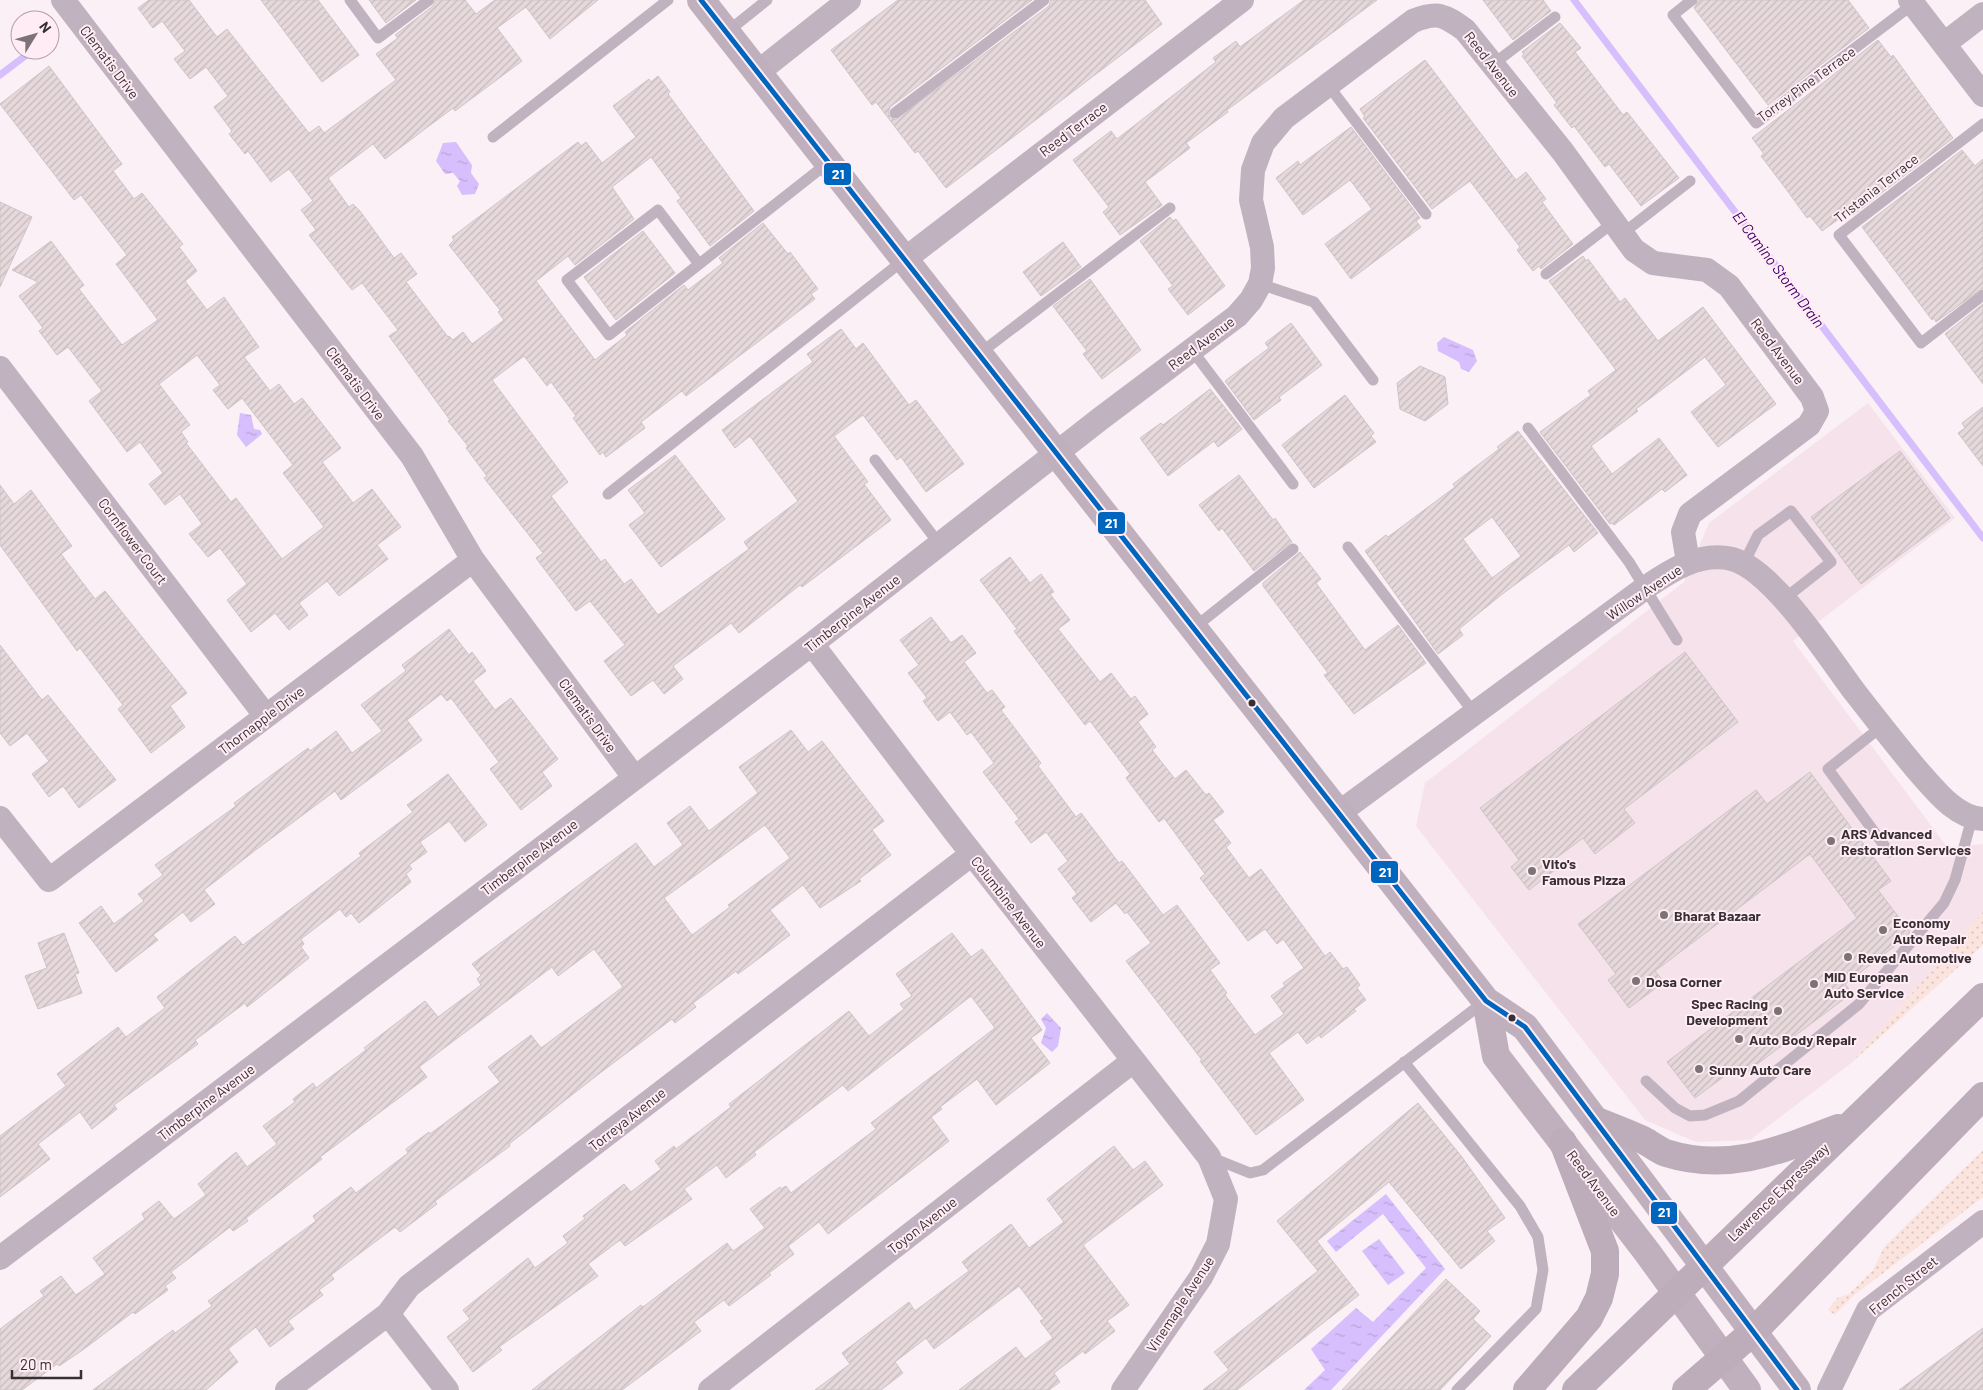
<svg xmlns="http://www.w3.org/2000/svg" width="1983" height="1390" viewBox="0 0 1983 1390" font-family="Barlow,sans-serif">
<style>
.built{fill:#f6e2ea}
.green{fill:url(#green-dots)}
.water{fill:url(#water-ripples)}
.lines{fill:none;stroke-linecap:round;stroke-linejoin:round}
.stream{stroke:#d7befc;stroke-width:7}
.building{fill:url(#building-hatch);stroke:#cdc5c7;fill-rule:evenodd}
.lane{stroke:#c0b2bf;stroke-width:11}
.street{stroke:#c0b2bf;stroke-width:24}
.secondary{stroke:#c0b0be;stroke-width:28}
.highway{stroke:#bdadba;stroke-width:28}
.bus-1-casing{stroke:#ffecf4;stroke-width:9}
.bus-1{stroke:#0065bd;stroke-width:5}
.bus-dot{fill:#373033;stroke:#ffecf4;stroke-width:2}
.poi-dot{fill:#7c7377;stroke:#ffecf4;stroke-width:2}
.labels{text-anchor:middle;dominant-baseline:central;stroke-width:4;stroke-linejoin:round;paint-order:stroke}
.street-label{font-size:14px;fill:#373033;stroke:#ffecf4}
.poi-label{font-size:14px;font-weight:bold;fill:#373033;stroke:#ffecf4;text-anchor:start}
.water-label{font-size:15px;font-style:italic;fill:#3b026b;stroke:#ffecf4}
.line-badge{stroke:#ffecf4;stroke-width:2}
.badge-label{font-size:14px;text-anchor:middle;font-weight:bold;fill:#fff}
</style>
<defs>
<pattern id="green-dots" width="8" height="8" patternUnits="userSpaceOnUse" patternTransform="scale(1.25)"><rect width="8" height="8" fill="#fbe3de"/><path d="M2 2h.1M6 6h.1" fill="none" stroke="#d8c3bf" stroke-width="1.8" stroke-linecap="round"/></pattern>
<pattern id="water-ripples" width="26" height="14" patternUnits="userSpaceOnUse" patternTransform="scale(1.25)"><rect width="26" height="14" fill="#d7befc"/><path d="M2 4q2-2 4 0t4 0M15 11q2-2 4 0t4 0" fill="none" stroke="#b9a4d8"/></pattern>
<pattern id="building-hatch" width="6" height="6" patternUnits="userSpaceOnUse" patternTransform="scale(1.25)"><rect width="6" height="6" fill="#e6d8db"/><path d="M-1 1l2-2M0 6l6-6M5 7l2-2" fill="none" stroke="#c6babc"/></pattern>
</defs>
<rect width="100%" height="100%" fill="#fbf0f5"/>
<path class="built" d="M1868,403L1955,518L1793,641L1948,848L1983,844V912L1850,1064L1750,1140L1696,1142L1645,1120L1416,826L1425,783L1684,582L1709,523Z"/>
<path class="green" d="M1983,912V945L1850,1064Z
M1983,1150V1197L1853,1296L1835,1315L1828,1310L1837,1298L1849,1294L1873,1270L1884,1247Z"/>
<path class="water" d="M456,142L472,165L471,173L479,184L475,194L462,195L457,186L460,181L453,173L445,174L436,161L443,143Z
M1444,337L1473,350L1477,361L1469,372L1461,369L1459,362L1438,351L1437,343Z
M240,413L251,415L254,429L260,430L262,434L246,447L237,435Z
M1047,1013L1061,1028L1058,1046L1052,1052L1041,1043L1046,1028L1041,1019Z
M1386,1194L1445,1269L1331,1390H1304L1325,1370L1311,1349L1356,1308L1373,1322L1426,1268L1383,1214L1336,1252L1327,1241Z
M1379,1239L1405,1273L1388,1285L1362,1251Z"/>
<g class="lines">
<path class="stream" d="M1574,0L1983,538
M0,75L33,50"/>
</g>
<path class="building" d="M149,0H189L217,37L227,29L309,133L319,126L324,133L396,80L376,54L398,38L395,35L433,6L436,0H465L476,14L495,0H598L550,39L526,7L497,28L522,61L455,111L453,108L385,159L373,144L328,178L349,207L353,204L360,211L394,258L401,253L417,274L406,282L448,337L449,336L453,340L463,332L472,344L504,320L498,312L500,310L449,245L454,240L452,237L578,142L581,146L586,142L602,163L636,137L613,106L649,79L651,82L658,76L670,92L668,94L754,211L710,246L677,201L681,198L651,157L612,187L634,219L575,265L568,256L536,281L595,360L627,335L625,332L684,285L688,290L723,263L719,258L763,223L788,254L790,252L818,289L811,294L815,299L686,396L682,391L641,422L645,428L606,457L603,452L600,455L573,418L576,416L551,382L547,386L524,356L492,380L568,482L551,496L601,562L605,559L624,584L631,579L658,615L749,549L744,542L798,501L750,436L735,448L722,430L813,362L807,354L841,329L856,349L863,343L909,405L916,400L964,464L926,492L901,457L897,460L863,415L834,436L868,482L864,484L891,520L802,587L800,585L739,633L731,623L673,666L683,679L664,694L653,680L631,696L604,661L625,645L590,601L576,611L536,558L543,553L484,478L487,476L466,448L468,446L448,421L450,420L389,336L398,330L362,283L352,290L309,235L316,230L301,210L313,201L289,169L271,182L248,151L245,154L229,134L232,131L214,107L228,96L206,67L190,79L174,59L185,51L162,21L153,28L138,8Z
M261,0H318L359,55L322,82Z
M369,0H416L386,23Z
M898,0H1032L890,107L888,114L895,120L1049,6L1051,0H1145L1162,24L946,188L918,151L915,153L876,102L872,105L831,50Z
M1304,0H1377L1227,110L1228,112L1186,143L1190,148L1145,182L1162,205L1120,235L1103,212L1109,207L1073,160L1111,131L1117,139L1216,62L1213,58L1236,41L1240,47Z
M1483,0H1543L1551,11L1513,40Z
M1699,0H1848L1869,28L1768,105L1694,8Z
M1560,23L1581,48L1575,52L1623,115L1627,112L1679,178L1641,206L1609,164L1605,167L1574,126L1572,128L1554,105L1557,103L1522,56L1524,54L1522,52Z
M1878,40L1891,57L1893,55L1953,138L1853,215L1850,211L1822,231L1810,216L1807,218L1789,193L1761,156L1764,154L1752,138Z
M1425,60L1516,180L1526,172L1546,199L1542,202L1573,244L1541,269L1539,266L1533,271L1517,250L1520,247L1470,181L1432,209L1363,118L1365,117L1360,109Z
M49,66L122,164L113,171L134,199L142,193L183,244L179,247L197,271L185,281L207,310L224,297L259,347L244,357L270,391L279,384L294,404L302,398L341,448L322,462L353,503L372,489L401,527L377,545L388,559L339,596L327,581L299,603L308,615L289,630L275,613L251,632L227,600L247,584L220,548L208,557L189,534L202,524L180,494L165,505L149,484L163,473L140,442L127,452L89,401L102,391L68,347L57,355L39,331L43,328L19,296L38,282L12,270L51,241L84,285L79,289L122,345L158,320L116,264L127,255L81,195L74,200L0,104ZM197,355L220,385L213,390L228,409L242,398L293,465L283,473L324,527L282,559L236,498L231,502L186,443L188,442L181,432L190,425L159,384Z
M1351,127L1420,218L1416,221L1421,227L1351,279L1325,244L1372,209L1350,180L1303,215L1276,178L1298,161L1300,165Z
M1962,150L1975,166L1983,159V288L1936,322L1934,318L1932,320L1862,227Z
M0,202L32,217L0,287Z
M1170,217L1173,221L1176,219L1225,286L1188,315L1168,289L1173,286L1140,241Z
M643,231L675,273L616,320L584,277Z
M1063,242L1081,267L1041,296L1023,272Z
M1583,256L1586,261L1588,259L1620,302L1625,298L1658,341L1703,307L1776,404L1718,447L1691,412L1726,385L1705,357L1636,409L1638,411L1591,446L1612,474L1659,438L1687,475L1665,492L1662,489L1614,525L1612,523L1610,524L1540,432L1591,395L1588,391L1616,370L1549,281Z
M1090,279L1141,350L1102,379L1083,354L1087,351L1053,306Z
M1983,304V384L1945,334Z
M1291,323L1322,365L1279,397L1281,400L1254,420L1225,381L1269,348L1265,343Z
M1420,366L1445,377L1448,404L1425,421L1400,409L1397,383Z
M1210,389L1242,429L1218,447L1214,441L1168,476L1140,438L1161,423L1163,425Z
M1345,395L1374,433L1371,436L1376,442L1314,488L1282,445Z
M1983,407V466L1958,433L1965,428L1962,423Z
M1518,431L1598,533L1574,552L1569,545L1505,592L1459,629L1463,635L1438,654L1365,551L1386,535L1388,537L1455,487L1453,484L1499,449L1497,447ZM1492,517L1521,556L1492,578L1463,539Z
M1900,451L1950,518L1861,584L1811,517Z
M675,455L725,519L661,567L629,525L645,513L628,490Z
M1239,475L1273,520L1275,518L1292,542L1254,571L1222,528L1219,531L1199,505Z
M0,485L14,504L31,490L72,546L61,554L95,599L105,591L187,693L170,706L185,727L151,753L118,709L123,705L80,648L77,651L0,545Z
M1300,552L1321,579L1316,583L1365,650L1398,625L1426,663L1354,714L1324,675L1328,673L1263,586V583Z
M1010,557L1030,583L1041,574L1054,592L1050,594L1070,620L1058,629L1100,682L1111,673L1131,699L1135,696L1148,714L1138,722L1156,747L1152,750L1175,779L1186,770L1206,795L1209,793L1224,812L1213,820L1231,843L1226,847L1249,878L1261,869L1325,956L1330,952L1343,969L1347,967L1360,985L1357,988L1366,1000L1354,1009L1356,1011L1321,1038L1319,1035L1307,1044L1298,1032L1269,1053L1304,1100L1256,1135L1200,1061L1202,1060L1126,961L1151,943L1127,912L1125,914L1116,903L1091,922L1072,898L1077,894L1058,869L1068,861L1046,832L1031,843L1015,822L1019,819L983,772L994,763L971,732L967,735L950,712L938,721L923,701L927,698L908,673L919,665L900,640L931,617L951,643L962,635L976,653L964,662L987,693L992,690L1005,707L1001,710L1041,763L1038,766L1076,817L1081,813L1119,863L1122,861L1163,915L1177,905L1220,963L1210,970L1227,993L1225,995L1255,1035L1284,1014L1271,996L1285,986L1283,983L1304,968L1283,939L1277,944L1265,929L1248,941L1200,878L1205,874L1164,818L1159,822L1126,778L1130,774L1090,721L1085,725L1014,631L1017,629L980,580Z
M449,629L469,655L472,652L486,671L473,681L495,710L511,698L558,759L542,772L552,786L521,810L490,769L499,762L451,698L447,701L441,694L407,720L422,740L341,800L335,791L257,849L204,890L215,904L191,922L183,912L153,935L158,940L116,972L79,923L101,906L114,924L144,901L138,894L163,875L155,865L236,806L234,803L308,748L310,751L336,731L352,753L382,731L361,705L406,671L402,665Z
M0,645L42,700L48,695L116,780L79,808L63,786L49,797L32,774L49,761L27,733L10,746L0,733Z
M1685,652L1738,722L1624,809L1635,823L1595,854L1583,838L1555,859L1560,866L1529,890L1511,867L1519,860L1480,808Z
M791,730L808,752L822,741L884,821L872,830L891,855L859,879L861,881L820,908L803,885L770,910L790,935L738,974L736,971L693,1003L696,1007L675,1023L672,1019L600,1073L509,1144L510,1146L435,1201L437,1204L400,1232L395,1227L331,1275L334,1279L319,1290L323,1295L288,1321L294,1329L270,1347L256,1327L228,1349L238,1362L206,1390H93L173,1330L175,1333L212,1306L208,1301L316,1221L313,1216L351,1187L356,1193L408,1153L406,1149L429,1132L430,1134L500,1082L488,1067L531,1035L541,1048L623,987L594,949L558,976L552,967L419,1067L427,1077L320,1157L322,1159L246,1218L248,1221L233,1231L230,1227L171,1272L176,1278L165,1286L168,1290L135,1314L133,1312L84,1349L59,1366L57,1364L22,1390H0V1329L44,1296L40,1291L61,1276L76,1295L105,1274L93,1258L145,1219L142,1214L159,1201L174,1219L206,1195L198,1184L236,1152L247,1167L277,1144L263,1126L295,1102L293,1099L313,1083L316,1088L366,1050L364,1048L425,1001L438,1017L481,985L477,979L481,975L472,964L636,843L654,867L683,845L667,823L690,806L709,831L758,793L739,767ZM765,825L790,858L728,905L730,907L692,935L664,898Z
M1810,772L1891,881L1878,890L1910,932L1904,939L1845,984L1852,993L1740,1077L1734,1069L1695,1098L1667,1062L1857,918L1810,854L1655,971L1664,982L1629,1008L1608,980L1616,974L1578,924L1756,790L1767,804Z
M448,774L487,825L465,842L449,821L420,842L427,852L409,865L412,869L406,874L411,882L359,923L351,913L346,917L340,909L301,939L304,944L301,947L309,958L247,1007L245,1003L195,1040L198,1044L114,1105L117,1109L92,1129L80,1112L38,1144L50,1159L0,1197V1136L66,1086L57,1074L118,1027L126,1037L165,1008L157,997L235,936L243,945L361,856L359,853L413,812L407,805Z
M64,933L79,973L75,974L82,993L38,1009L25,976L47,968L38,943Z
M952,933L971,957L982,949L1001,974L1042,1030L1031,1038L1050,1063L996,1105L977,1079L940,1107L942,1109L931,1117L949,1141L828,1234L819,1222L788,1246L794,1254L769,1273L771,1275L729,1306L724,1300L694,1322L701,1331L622,1390H532L641,1305L643,1307L727,1243L733,1251L765,1228L750,1209L780,1187L781,1189L786,1186L791,1193L876,1129L871,1123L995,1028L971,996L848,1091L843,1085L754,1152L756,1155L726,1178L717,1165L684,1189L692,1199L625,1246L620,1240L588,1264L598,1276L499,1347L502,1350L473,1372L447,1337L470,1319L463,1310L528,1258L535,1268L568,1243L563,1236L585,1219L583,1216L624,1184L631,1192L661,1169L655,1161L674,1146L676,1149L731,1107L729,1104L849,1011L869,1036L904,1009L900,1004L912,996L896,974Z
M1418,1103L1462,1157L1505,1218L1487,1231L1495,1241L1461,1269L1389,1182L1317,1241L1359,1295L1237,1390H1203L1229,1370L1214,1352L1318,1271L1277,1221Z
M1114,1146L1133,1170L1145,1161L1163,1185L1083,1245L1129,1305L1107,1321L1115,1331L1085,1354L1083,1351L1054,1373L1060,1382L1049,1390H959L1016,1347L1025,1359L1053,1338L1040,1321L1044,1319L1019,1286L934,1349L926,1338L895,1362L903,1373L881,1390H815L850,1364L842,1353L909,1302L915,1311L969,1271L962,1262L1011,1224L1029,1248L1064,1222L1047,1199Z
M1446,1279L1480,1311L1473,1319L1491,1336L1440,1390H1342Z
M1983,1328V1390H1899Z"/>
<g class="lines">
<path class="lane" d="M350,0L378,38L429,0
M1692,0L1673,15L1756,123L1913,4
M727,32L767,0
M1492,65L1555,17
M1328,85L1426,214
M895,113L1044,0
M1983,124L1839,235L1921,343L1983,295
M493,137L668,0
M1622,234L1690,181
M699,264L658,210L567,280L609,335L829,162
M1546,274L1614,222
M1260,284L1314,302L1373,380
M1192,350L1293,484
M979,354L1170,208
M1528,428L1629,562L1677,640
M875,460L940,545
M608,494L905,259
M1348,547L1474,713
M1743,565L1758,535L1791,511L1831,562L1784,599
M1195,627L1293,549
M1881,727L1828,769L1889,852
M1404,1062L1520,1206L1538,1237L1543,1270L1536,1309L1457,1390
M1646,1081L1675,1108L1690,1116L1705,1115L1739,1101L1859,1004L1944,903L1955,880L1972,818
M1210,1157L1250,1173L1263,1170L1484,1002"/>
<path class="street" d="M63,0L412,456L473,560L634,777
M1910,0L1983,95
M1944,44L1983,14
M758,72L849,0
M905,259L1242,0
M0,368L265,715
M812,644L955,832L1209,1157L1226,1199L1218,1244L1201,1277L1123,1390
M1340,812L1645,588C1670,571 1700,551 1732,559C1773,570 1828,656 1854,691C1875,718 1896,745 1918,771C1935,790 1956,818 1983,819
M0,818L49,880L473,560
M0,1258L812,644L1100,419L1237,316L1251,300L1260,284L1263,268L1262,247L1251,200L1253,170L1263,143L1284,118L1413,21C1438,11 1444,15 1465,30L1563,152L1634,250L1653,263L1707,270L1729,286L1812,397L1817,411L1809,425L1690,514L1683,532L1688,562
M388,1314L447,1390
M287,1390L388,1314L409,1286L972,854
M710,1390L1133,1061
M1829,1390L1868,1310L1983,1222"/>
<path class="secondary" d="M701,0L1486,1001L1525,1027L1797,1390
M1486,1001L1496,1056L1647,1252L1747,1390"/>
<path class="highway" d="M1597,1121C1612,1127 1628,1133 1643,1140C1651,1144 1658,1150 1666,1153C1729,1173 1780,1150 1838,1128
M1527,1390L1589,1318L1599,1298L1605,1274V1251L1563,1142
M1576,1390L1983,997
M1686,1390L1754,1331L1983,1096"/>
<defs>
<path id="bus-1" d="M701,0L1486,1001L1525,1027L1797,1390"/>
</defs>
<use href="#bus-1" class="bus-1-casing"/>
<use href="#bus-1" class="bus-1"/>
</g>
<g class="bus-dot">
<circle cx="1252" cy="703" r="4.5"/>
<circle cx="1512" cy="1018" r="4.5"/>
</g>
<g class="poi-dot">
<circle cx="1831" cy="841" r="5"/>
<circle cx="1532" cy="871" r="5"/>
<circle cx="1664" cy="915" r="5"/>
<circle cx="1883" cy="930" r="5"/>
<circle cx="1848" cy="957" r="5"/>
<circle cx="1636" cy="981" r="5"/>
<circle cx="1814" cy="984" r="5"/>
<circle cx="1778" cy="1011" r="5"/>
<circle cx="1739" cy="1039" r="5"/>
<circle cx="1699" cy="1069" r="5"/>
</g>
<g class="labels">
<g class="street-label">
<text transform="translate(110 62) rotate(53)">Clematis Drive</text>
<text transform="translate(1492 64) rotate(52)">Reed Avenue</text>
<text transform="translate(1806 84) rotate(-36)">Torrey Pine Terrace</text>
<text transform="translate(1073 129) rotate(-37)">Reed Terrace</text>
<text transform="translate(1876 188) rotate(-38)">Tristania Terrace</text>
<text transform="translate(1201 343) rotate(-37)">Reed Avenue</text>
<text transform="translate(1778 351) rotate(53)">Reed Avenue</text>
<text transform="translate(356 383) rotate(53)">Clematis Drive</text>
<text transform="translate(133 541) rotate(53)">Cornflower Court</text>
<text transform="translate(1644 592) rotate(-34)">Willow Avenue</text>
<text transform="translate(852 613) rotate(-38)">Timberpine Avenue</text>
<text transform="translate(588 715) rotate(54)">Clematis Drive</text>
<text transform="translate(261 720) rotate(-37)">Thornapple Drive</text>
<text transform="translate(529 857) rotate(-37)">Timberpine Avenue</text>
<text transform="translate(1009 902) rotate(52)">Columbine Avenue</text>
<text transform="translate(206 1102) rotate(-37)">Timberpine Avenue</text>
<text transform="translate(627 1119) rotate(-38)">Torreya Avenue</text>
<text transform="translate(1594 1183) rotate(53)">Reed Avenue</text>
<text transform="translate(1778 1192) rotate(-44)">Lawrence Expressway</text>
<text transform="translate(922 1225) rotate(-38)">Toyon Avenue</text>
<text transform="translate(1903 1285) rotate(-39)">French Street</text>
<text transform="translate(1180 1304) rotate(-57)">Vinemaple Avenue</text>
</g>
<g class="poi-label">
<text x="1841" y="833">ARS Advanced<tspan x="1841" dy="16">Restoration Services</tspan></text>
<text x="1542" y="863">Vito's<tspan x="1542" dy="16">Famous Pizza</tspan></text>
<text x="1674" y="915">Bharat Bazaar</text>
<text x="1893" y="922">Economy<tspan x="1893" dy="16">Auto Repair</tspan></text>
<text x="1858" y="957">Reved Automotive</text>
<text x="1824" y="976">MiD European<tspan x="1824" dy="16">Auto Service</tspan></text>
<text x="1646" y="981">Dosa Corner</text>
<text x="1768" y="1003" text-anchor="end">Spec Racing<tspan x="1768" dy="16">Development</tspan></text>
<text x="1749" y="1039">Auto Body Repair</text>
<text x="1709" y="1069">Sunny Auto Care</text>
</g>
<g class="water-label">
<text transform="translate(1779 269) rotate(53)">El Camino Storm Drain</text>
</g>
</g>
<g class="line-badge">
<rect x="823" y="162" width="29" height="24" rx="5" fill="#0065bd"/>
<rect x="1097" y="511" width="29" height="24" rx="5" fill="#0065bd"/>
<rect x="1370" y="860" width="29" height="24" rx="5" fill="#0065bd"/>
<rect x="1650" y="1201" width="28" height="24" rx="5" fill="#0065bd"/>
</g>
<g class="badge-label">
<text x="838" y="179">21</text>
<text x="1111" y="528">21</text>
<text x="1385" y="877">21</text>
<text x="1664" y="1217">21</text>
</g>
<g transform="translate(35 35) rotate(53)"><circle r="24" fill="#ffecf4" stroke="#afa1a7"/>
<path d="M0-4L9 19L0 12L-9 19Z" fill="#7c7377"/>
<text y="-8" font-size="14" font-weight="bold" text-anchor="middle" fill="#373033">N</text>
</g>
<path d="M12 1370v8h69v-8" fill="none" stroke="#373033" stroke-width="2.5"/>
<text x="20" y="1370" font-size="15" fill="#373033" stroke="#ffecf4" stroke-width="4" paint-order="stroke">20 m</text>
</svg>
